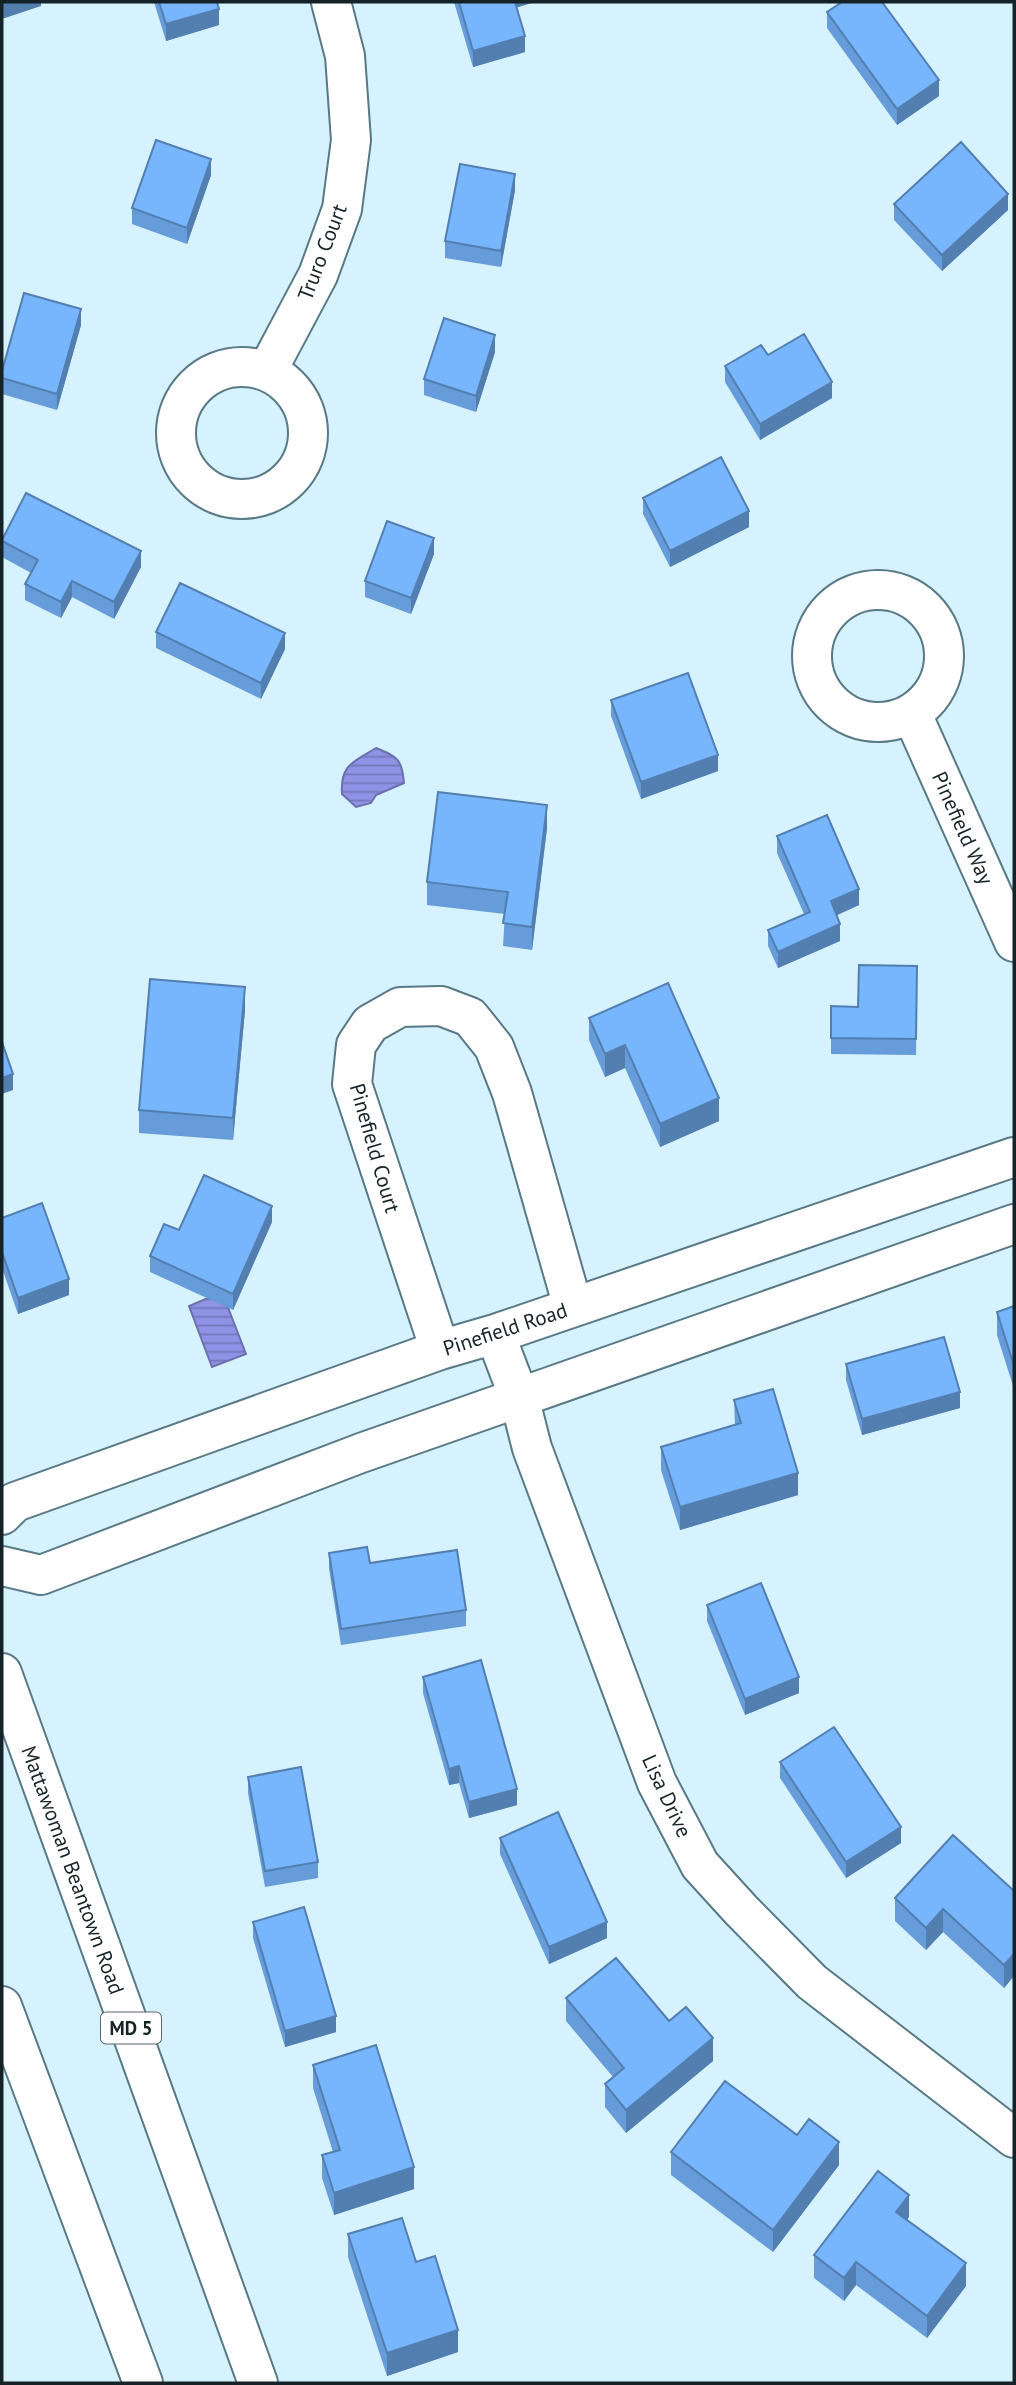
<svg xmlns="http://www.w3.org/2000/svg" width="1016" height="2385" viewBox="0 0 1016 2385" font-family="'PT Sans',sans-serif">
<style>
.water{fill:url(#water-rules);stroke:#6b71ac;stroke-width:2}
.lines{fill:none;stroke-linecap:round;stroke-linejoin:round}
.minor-casing{stroke:#587986;stroke-width:42}
.trunk-casing{stroke:#587986;stroke-width:42}
.minor{stroke:#fff;stroke-width:38}
.trunk{stroke:#fff;stroke-width:38}
.wall{fill:#669cd9}
.shaded-wall{fill:#537fb0}
.building{fill:#77b5fc;stroke:#537fb0;stroke-width:2}
.labels{text-anchor:middle;dominant-baseline:central;stroke-width:6;stroke-linejoin:round;paint-order:stroke}
.shield{fill:#fff;stroke:#5b6568;stroke-width:2}
.shield-label{font-size:19px;font-weight:bold;fill:#152328}
.street-label{font-size:21px;fill:#152328;stroke:#fff}
</style>
<defs>
<pattern id="water-rules" width="6" height="5" patternUnits="userSpaceOnUse" patternTransform="scale(1.75)"><rect width="6" height="5" fill="#9092e5"/><path d="M0 2.5h6" fill="none" stroke="#7477ba"/></pattern>
</defs>
<rect width="100%" height="100%" fill="#d6f2fe"/>
<path class="water" d="M376,748C398,757 402,759 404,783L376,795L371,803L356,807L342,794C340,764 354,762 376,748Z
M222,1292L246,1354L212,1367L189,1306Z"/>
<g class="lines">
<defs>
<path id="minor" d="M176 433a66 66 0 1 1 132 0a66 66 0 1 1-132 0Z
M267,371L318,275L342,209L351,140L345,56L331,2
M812 656a66 66 0 1 1 132 0a66 66 0 1 1-132 0Z
M912,714L1014,942
M495,1334L519,1397L532,1448L657,1783L700,1865L741,1910L812,1982L1014,2138
M440,1350L352,1084L356,1045L370,1024L400,1007L441,1006L470,1017L494,1047L512,1093L573,1307
M2,1515L15,1502L440,1350L495,1334L1014,1157
M2,1566L41,1575L361,1453L1014,1224"/>
<path id="trunk" d="M2,1673L258,2383
M2,2006L143,2383"/>
</defs>
<use href="#minor" class="minor-casing"/>
<use href="#trunk" class="trunk-casing"/>
<use href="#minor" class="minor"/>
<use href="#trunk" class="trunk"/>
</g>
<path class="wall" d="M154,2H217L219,25L166,41Z
M454,2H535L516,7L525,52L473,67Z
M827,12L939,96L897,125L827,28Z
M211,175L187,244L132,224V208Z
M515,190L501,267L445,258V241Z
M894,204L1008,210L942,271L894,220Z
M81,325L57,410L2,394V371Z
M495,352L476,412L424,395V379Z
M768,355L832,398L760,440L725,382V366Z
M643,498L749,527L670,567L643,514Z
M2,540L141,567L114,619L72,597L61,618L25,600V584L31,573L2,557Z
M434,554L411,614L365,597V581Z
M156,632L285,649L261,699L156,648Z
M611,700L718,771L641,799L611,716Z
M547,828L532,950L503,946L505,914L427,905V882Z
M777,836L859,905L836,915L840,941L778,968L768,946V930L804,914L777,853Z
M917,966L916,1055L831,1054V1006L858,1007Z
M668,983L719,1121L660,1147L625,1068L605,1077L589,1040V1018Z
M245,1010L233,1140L139,1133V1110Z
M2,1218L69,1295L18,1314L2,1268Z
M272,1222L233,1310L150,1272V1256Z
M1014,1306V1389L997,1335V1312Z
M846,1364L960,1408L862,1435L846,1380Z
M734,1400L798,1495L680,1530L661,1470V1447L735,1425Z
M329,1553L370,1563L466,1610V1626L341,1645L329,1569Z
M707,1605L799,1693L745,1715L707,1621Z
M423,1677L517,1805L469,1818L459,1783L449,1785L423,1693Z
M780,1762L901,1843L846,1878L780,1778Z
M248,1777L318,1862V1878L265,1887L248,1793Z
M500,1838L607,1938L549,1964L500,1854Z
M1014,1891V1976L1004,1988L943,1932L926,1950L895,1921V1898Z
M253,1922L336,2032L285,2047L253,1938Z
M566,1998L669,2021L713,2061L626,2133L605,2107V2084L613,2077L566,2021Z
M313,2065L414,2189L334,2215L322,2178V2155L333,2152L313,2088Z
M797,2135L839,2165L773,2252L671,2175V2152Z
M909,2217L907,2220L966,2286L927,2338L856,2285L844,2301L814,2278V2255Z
M348,2234L416,2262L458,2352L387,2376L348,2257Z"/>
<path class="shaded-wall" d="M4,2H41V6L2,19V3Z
M512,2H535L512,9Z
M219,9V25L166,41V24Z
M525,36V52L473,67V51Z
M939,80V96L897,125V109Z
M211,159V175L187,244V228Z
M515,174V190L501,267V251Z
M1008,194V210L942,271V255Z
M81,309V325L57,410V394Z
M495,335V352L476,412V396Z
M832,382V398L760,440V424Z
M749,511V527L670,567V551Z
M434,538V554L411,614V598Z
M141,551V567L114,619V602Z
M72,581V597L61,618V602Z
M285,633V649L261,699V683Z
M718,755V771L641,799V782Z
M547,805V828L532,950V927Z
M859,889V905L831,918V901Z
M840,924V941L778,968V952Z
M245,987V1010L233,1140V1118Z
M625,1045V1068L605,1077V1054Z
M13,1074V1090L2,1094V1078Z
M719,1098V1121L660,1147V1124Z
M272,1206V1222L233,1310V1294Z
M69,1279V1295L18,1314V1298Z
M960,1392V1408L862,1435V1419Z
M798,1473V1495L680,1530V1507Z
M799,1677V1693L745,1715V1699Z
M459,1766V1783L449,1785V1769Z
M517,1789V1805L469,1818V1802Z
M901,1827V1843L846,1878V1862Z
M943,1909V1932L926,1950V1928Z
M607,1922V1938L549,1964V1947Z
M1014,1954V1976L1004,1988V1965Z
M336,2016V2032L285,2047V2031Z
M713,2038V2061L626,2133V2110Z
M839,2142V2165L773,2252V2230Z
M414,2167V2189L334,2215V2193Z
M909,2195V2217L896,2234V2212Z
M856,2262V2285L844,2301V2278Z
M966,2263V2286L927,2338V2316Z
M458,2330V2352L387,2376V2353Z"/>
<path class="building" d="M159,2H217L219,9L166,24Z
M459,2H515L525,36L473,51Z
M842,2H882L939,80L897,109L827,12Z
M156,140L211,159L187,228L132,208Z
M961,142L1008,194L942,255L894,204Z
M460,164L515,174L501,251L445,241Z
M24,293L81,309L57,394L2,378V371Z
M444,318L495,335L476,396L424,379Z
M804,334L832,382L760,424L725,366L761,345L768,355Z
M721,457L749,511L670,551L643,498Z
M26,493L141,551L114,602L72,581L61,602L25,584L38,560L2,541V540Z
M387,521L434,538L411,598L365,581Z
M180,583L285,633L261,683L156,632Z
M688,673L718,755L641,782L611,700Z
M438,792L547,805L532,927L503,923L508,892L427,882Z
M827,815L859,889L831,901L840,924L778,952L768,930L810,912L777,836Z
M859,965L917,966L916,1039L831,1038V1006L858,1007Z
M150,979L245,987L233,1118L139,1110Z
M668,983L719,1098L660,1124L625,1045L605,1054L589,1018Z
M2,1042L13,1074L2,1078Z
M204,1175L272,1206L233,1294L150,1256L164,1224L179,1230Z
M42,1203L69,1279L18,1298L2,1252V1218Z
M1014,1306V1366L997,1312Z
M944,1337L960,1392L862,1419L846,1364Z
M773,1389L798,1473L680,1507L661,1447L741,1423L734,1400Z
M367,1547L370,1563L457,1550L466,1610L341,1629L329,1553Z
M761,1583L799,1677L745,1699L707,1605Z
M481,1660L517,1789L469,1802L459,1766L449,1769L423,1677Z
M834,1727L901,1827L846,1862L780,1762Z
M301,1767L318,1862L265,1871L248,1777Z
M558,1812L607,1922L549,1947L500,1838Z
M953,1835L1014,1891V1954L1004,1965L943,1909L926,1928L895,1898Z
M304,1907L336,2016L285,2031L253,1922Z
M616,1958L669,2021L686,2007L713,2038L626,2110L605,2084L624,2068L566,1998Z
M376,2045L414,2167L334,2193L322,2155L340,2150L313,2065Z
M725,2081L797,2135L809,2119L839,2142L773,2230L671,2152Z
M878,2171L909,2195L896,2212L966,2263L927,2316L856,2262L844,2278L814,2255Z
M402,2218L416,2262L435,2256L458,2330L387,2353L348,2234Z"/>
<g class="labels">
<rect class="shield" x="101" y="2012.5" width="60" height="31" rx="5"/>
<g class="shield-label">
<text x="131" y="2028">MD 5</text>
</g>
<g class="street-label">
<text transform="translate(322 252) rotate(-69)">Truro Court</text>
<text transform="translate(963 828) rotate(66)">Pinefield Way</text>
<text transform="translate(375 1148) rotate(74)">Pinefield Court</text>
<text transform="translate(505 1329) rotate(-18)">Pinefield Road</text>
<text transform="translate(667 1796) rotate(65)">Lisa Drive</text>
<text transform="translate(73 1870) rotate(70)">Mattawoman Beantown Road</text>
</g>
</g>
<rect width="1016" height="2385" fill="none" stroke="#152328" stroke-width="7"/>
</svg>
